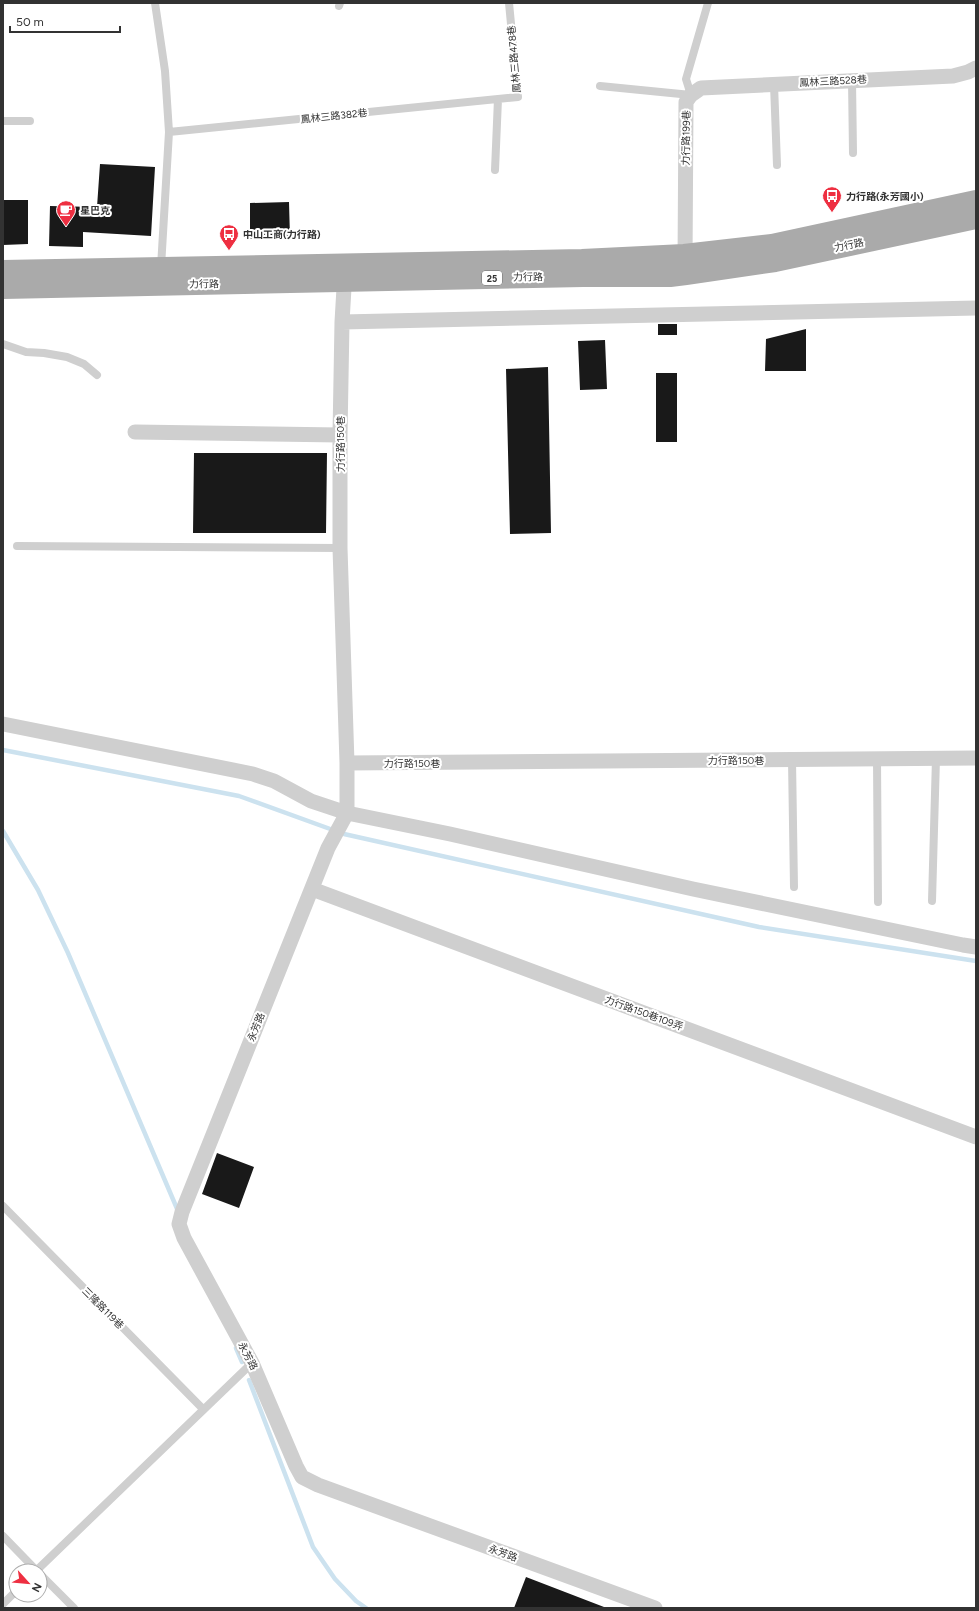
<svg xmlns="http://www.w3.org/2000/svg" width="979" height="1611" viewBox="0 0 979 1611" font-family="Figtree,'Noto Sans TC',sans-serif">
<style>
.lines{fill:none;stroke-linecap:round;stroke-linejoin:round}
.stream{stroke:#cce2ef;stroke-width:4.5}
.building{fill:#191919}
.service{stroke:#cfcfcf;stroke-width:8}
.minor{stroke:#cfcfcf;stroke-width:15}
.primary{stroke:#aaa;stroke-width:22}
.labels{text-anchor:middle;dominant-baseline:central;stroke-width:4;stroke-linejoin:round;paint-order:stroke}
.shield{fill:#fff;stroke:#707070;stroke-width:1}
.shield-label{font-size:9px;font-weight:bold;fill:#323232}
.street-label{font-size:10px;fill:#323232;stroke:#fff}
.poi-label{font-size:10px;font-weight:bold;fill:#323232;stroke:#fff;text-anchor:start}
</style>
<rect width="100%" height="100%" fill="#fff"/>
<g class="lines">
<path class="stream" d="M3,750L239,796L344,834L759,927L976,961
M3,831L38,890L68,953L178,1211
M236,1348L242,1362
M249,1380L313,1547L335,1579L356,1601L366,1608"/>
</g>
<path class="building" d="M100,164L155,167L151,236L83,232V247L49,246L50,206L97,207Z
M3,200H28V244L3,245Z
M289,202L290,238L250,239V203Z
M658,324H677V335H658Z
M806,329V371H765L766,339Z
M605,340L607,389L580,390L578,341Z
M548,367L551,533L510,534L506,369Z
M656,373H677V442H656Z
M194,453H327L326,533H193Z
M217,1153L254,1167L239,1208L202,1194Z
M526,1577L604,1607L603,1608H514Z"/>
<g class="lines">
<path class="service" d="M155,3L165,71L169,132L161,267
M339,6L340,3
M852,80L853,153
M774,84L777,165
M600,86L691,95L686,79L708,3
M3,121H30
M169,132L518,97L509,3
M495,170L498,99
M3,344L26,352L44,353L67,357L84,364L97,375
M17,546L340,548
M877,759L878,902
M792,760L794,887
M932,901L936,758
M3,1206L203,1409
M3,1536L37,1571
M36,1571L252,1363
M40,1574L74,1608
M3,1604L16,1591"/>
<path class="minor" d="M685,264L686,102L691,95L701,88L953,76L968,72L976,68
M345,271L342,322L340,435V548L347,763L976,758
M342,322L976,308
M135,432L340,435
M3,724L253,774L274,781L311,801L347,813L450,834L693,889L963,945L976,947
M347,763V813L328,848L182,1212L179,1224L184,1238L252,1363L296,1466L302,1477L318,1485L655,1608
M312,889L976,1137"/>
<path class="primary" d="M3,271L582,260L684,255L772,245L976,201
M3,288L583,276H670L686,274L775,261L976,218"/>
</g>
<defs>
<symbol id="bus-pin" viewBox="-11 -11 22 30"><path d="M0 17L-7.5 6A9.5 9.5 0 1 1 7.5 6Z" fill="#ee2f41" stroke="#fff"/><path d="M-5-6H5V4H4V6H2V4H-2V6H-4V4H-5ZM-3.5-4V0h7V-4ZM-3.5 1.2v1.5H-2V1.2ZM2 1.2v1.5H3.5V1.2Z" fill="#fff"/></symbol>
<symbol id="cafe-pin" viewBox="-11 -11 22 30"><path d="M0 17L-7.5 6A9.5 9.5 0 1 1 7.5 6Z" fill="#ee2f41" stroke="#fff"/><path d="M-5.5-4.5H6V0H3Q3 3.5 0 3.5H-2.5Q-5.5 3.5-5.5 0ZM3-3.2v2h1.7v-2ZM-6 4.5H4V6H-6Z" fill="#fff"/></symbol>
</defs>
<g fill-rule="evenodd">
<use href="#bus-pin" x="821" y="185" width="22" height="30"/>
<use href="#cafe-pin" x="55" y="199" width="22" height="30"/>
<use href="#bus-pin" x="218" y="223" width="22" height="30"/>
</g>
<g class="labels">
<rect class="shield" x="482" y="271" width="20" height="14" rx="3"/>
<g class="shield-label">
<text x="492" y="278">25</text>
</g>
<g class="street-label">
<text transform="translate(514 59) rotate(-95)">鳳林三路478巷</text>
<text transform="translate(833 81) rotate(-3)">鳳林三路528巷</text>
<text transform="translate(334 116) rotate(-6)">鳳林三路382巷</text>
<text transform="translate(686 138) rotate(-89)">力行路199巷</text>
<text transform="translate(849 245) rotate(-12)">力行路</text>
<text transform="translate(528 277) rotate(-1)">力行路</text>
<text transform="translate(204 284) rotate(-1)">力行路</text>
<text transform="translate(340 444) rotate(-90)">力行路150巷</text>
<text x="736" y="760">力行路150巷</text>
<text x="412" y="763">力行路150巷</text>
<text transform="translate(644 1013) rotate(20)">力行路150巷109弄</text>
<text transform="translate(256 1027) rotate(-68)">永芳路</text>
<text transform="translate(103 1308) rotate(45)">三隆路119巷</text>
<text transform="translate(248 1356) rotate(63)">永芳路</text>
<text transform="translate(503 1553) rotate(20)">永芳路</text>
</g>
<g class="poi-label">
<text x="846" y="196">力行路(永芳國小)</text>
<text x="80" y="210">星巴克</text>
<text x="243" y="234">中山工商(力行路)</text>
</g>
</g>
<rect width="979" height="1611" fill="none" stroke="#323232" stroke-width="8"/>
<g transform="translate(28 1583) rotate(117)"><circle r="19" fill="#ffffff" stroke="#adadad"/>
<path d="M0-3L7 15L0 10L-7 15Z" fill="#ee2f41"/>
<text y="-6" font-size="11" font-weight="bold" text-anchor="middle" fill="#323232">N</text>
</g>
<path d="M10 26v6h110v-6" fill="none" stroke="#323232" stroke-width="2"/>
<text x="16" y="26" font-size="12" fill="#323232" stroke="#ffffff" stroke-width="3" paint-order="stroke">50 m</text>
</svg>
